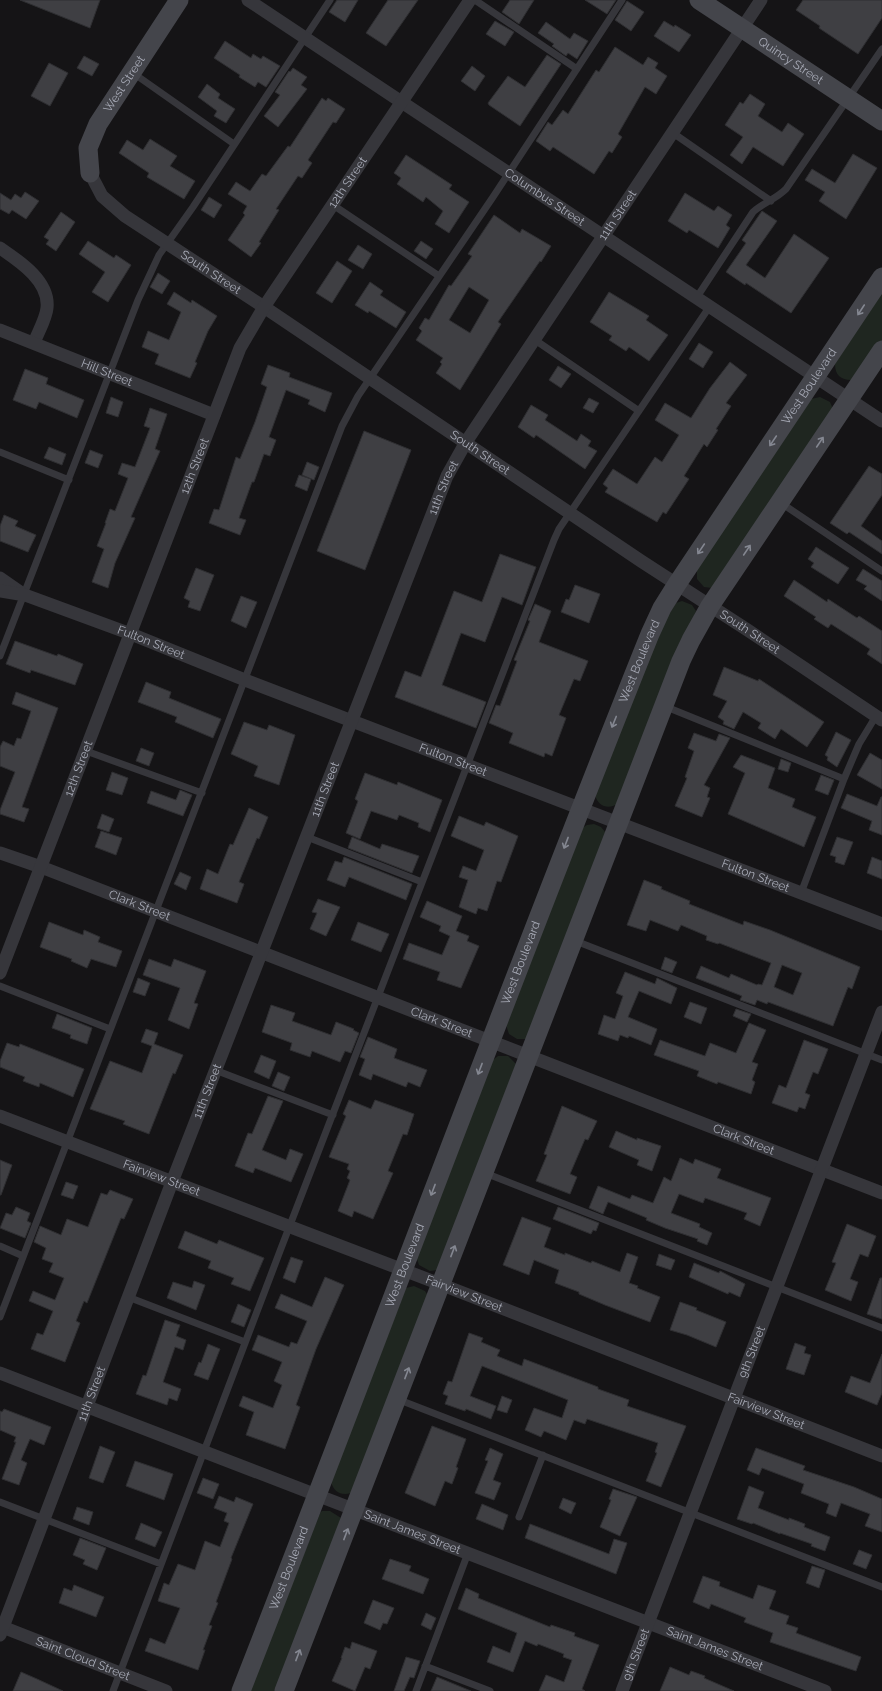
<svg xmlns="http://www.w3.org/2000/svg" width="882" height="1691" viewBox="0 0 882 1691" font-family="Raleway,sans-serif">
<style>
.green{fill:#1f2620}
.building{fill:#3f3f43;stroke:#2f2f32;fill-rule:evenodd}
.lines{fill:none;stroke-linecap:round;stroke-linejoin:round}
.lane{stroke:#36363b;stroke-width:7}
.street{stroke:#36363b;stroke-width:13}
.secondary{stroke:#44454b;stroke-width:19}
.oneway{stroke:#848791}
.labels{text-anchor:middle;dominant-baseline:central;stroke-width:3.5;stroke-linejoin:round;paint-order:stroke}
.street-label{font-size:12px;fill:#a7aab6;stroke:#101011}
</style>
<rect width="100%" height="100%" fill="#151416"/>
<path class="green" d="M882,290V341L851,380C841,380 835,375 835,364Z
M820,397L830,402L833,409L712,588L704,587L697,579V569L811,399Z
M682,601L692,605L696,611L619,803C609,810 598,807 595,795L658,632L676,603Z
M594,824L601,827L606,833L527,1039H517L509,1034L506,1025L582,828L587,825Z
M498,1056H508L516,1064L438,1270L430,1271L419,1265L416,1256L493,1060Z
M414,1286L425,1291L429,1297L351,1493C341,1496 334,1492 331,1482L406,1288Z
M322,1511H330L341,1518L279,1691H250L320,1513Z"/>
<path class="building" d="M20,0H100L90,28Z
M337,0H358L345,22L329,12Z
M388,0H418L386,46L366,33Z
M510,0H534L519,24L502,12Z
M585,0H616L607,14Z
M803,0H882V18L858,54L819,28L820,26L796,10Z
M627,1L644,12L631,31L615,20Z
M495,21L514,32L505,46L486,34Z
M664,21L674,27L675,25L691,35L679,52L654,36Z
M546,22L570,39L574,33L588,41L577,59L568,53L566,56L552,46L554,44L538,33Z
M225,41L251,58L253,54L261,59L263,56L280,66L266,87L258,82L255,87L239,77L240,75L214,58Z
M615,47L643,65L648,57L658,63L655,68L667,76L656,94L645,87L618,134L622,137L612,153L609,151L594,174L553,147L550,151L536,141L548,122L552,125L563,110L568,114L596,70L599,72Z
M547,55L561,64L520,126L489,105L488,103L508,76L525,87Z
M84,56L99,64L92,76L77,68Z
M49,63L68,73L50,106L31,96Z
M472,66L485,76L475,91L461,81Z
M293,68L307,77L301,85L307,89L278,127L264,116L280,95L275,92L289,71L290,72Z
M207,84L220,94L218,98L235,109L226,123L214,116L217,111L198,97Z
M750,94L765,104L758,116L782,132L788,123L804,134L783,166L753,147L742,164L730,155L743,137L725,125L740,102L743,104Z
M322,98L326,101L328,98L345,109L336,123L333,122L308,160L312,163L302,178L298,176L276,209L279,210L259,242L261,243L251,257L228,240L245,215L243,213L247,206L228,194L236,182L250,191L262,174L266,176L288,146L290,147Z
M150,139L177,156L170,166L195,181L184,199L147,177L149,173L119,153L127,140L143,150Z
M853,154L877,168L846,219L819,201L825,192L805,180L812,169L835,183Z
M406,155L452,185L449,189L469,202L449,233L435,224L443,211L426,197L423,202L397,184L401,178L394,173Z
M25,192L39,201L26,219L12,210L9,214L0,209V193L11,200L15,194L21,198Z
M685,193L714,211L718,206L732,215L726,225L730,228L718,248L689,230L687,233L668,221Z
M209,197L222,205L214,218L201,210Z
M762,211L777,221L746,265L765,278L794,234L829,258L791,313L746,283L745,285L726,272L746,243L742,240Z
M61,212L75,222L56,251L46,244L49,240L44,237Z
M494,215L520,233L522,229L551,246L541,262L540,261L498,322L501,324L460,390L436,373L442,364L440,362L443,358L416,340L422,331L419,328L425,318L429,320L449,285L451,286L472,256L468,254ZM469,287L489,300L470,333L449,320Z
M88,241L114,258L116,255L131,265L108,302L92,292L105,272L79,254Z
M421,241L433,249L426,259L414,251Z
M358,245L372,254L363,269L348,260Z
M337,261L352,271L332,303L316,293Z
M158,273L170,281L162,294L150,287Z
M370,282L383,291L380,295L406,312L396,328L369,311L368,313L355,305Z
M174,292L191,303L192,300L217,316L208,331L195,362L197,363L190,378L155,364L159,354L142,347L148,331L169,340L181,312L167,304Z
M609,292L649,316L646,320L668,335L649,361L629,347L626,351L609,340L612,336L590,322Z
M699,343L713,352L703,368L689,359Z
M730,362L747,375L726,403L731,406L716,429L718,430L707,447L704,444L684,476L689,479L666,514L663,512L657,522L605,492L608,488L603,484L613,469L637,484L655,457L662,462L679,435L655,420L665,403L691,418L710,388Z
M268,365L290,373L289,377L332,393L325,412L308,404L310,400L286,390L269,437L276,440L270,456L264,454L254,482H252L239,518L246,520L240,535L209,523L214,509L219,510L236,457L240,459L255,422L267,387L261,384Z
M558,366L571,374L561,388L549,380Z
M25,369L48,378L46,384L84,400L77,418L39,402L36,409L13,400Z
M111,397L123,402L118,417L106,413Z
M589,398L599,403L593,413L583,408Z
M531,405L548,415L545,420L577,441L581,434L591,441L588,446L597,451L585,469L536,435L534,438L518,427Z
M150,408L167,414L155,449L160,451L131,517L135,518L115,563L108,588L92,582L104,549L97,546L106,523H105L110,509L115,511L128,478L118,474L122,463L135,467L150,428L144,426Z
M364,431L411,450L365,570L317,551Z
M49,447L66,454L62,465L44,458Z
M90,450L103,455L98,468L85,463Z
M307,462L319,467L314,480L302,475Z
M869,466L882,474V495L861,526L882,541V554L849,532L847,534L830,523Z
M299,475L311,479L307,491L295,486Z
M4,515L18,521L15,526L36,535L28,552L0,541V526Z
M816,547L849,568L838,584L811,567L814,563L808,559Z
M500,554L536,567L522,605L502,597L485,642L461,633L442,685L486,702L476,728L395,697L405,671L421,677L454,591L482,602Z
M196,568L214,575L200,611L188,607L190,601L184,598Z
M863,569L882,581V601L864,589L867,586L856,580Z
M794,580L827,602L828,599L857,618L859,616L882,631V664L867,654L870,649L831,624L828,628L814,619L816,617L784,596Z
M575,585L600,594L589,623L561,612L566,599L569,600Z
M241,596L257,602L246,628L231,621Z
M535,604L551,611L539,642L588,661L580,681L574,679L559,715L566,718L552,756L545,753L544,757L509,743L513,733L489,723L496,705L500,706L517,661L514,660L530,621L528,620Z
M15,641L57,656L58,654L83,664L75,685L31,670L30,673L6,664Z
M724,667L758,681L759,679L824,722L807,747L781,729L775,739L758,728L761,723L743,712L734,729L723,724L724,721L718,717L727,701L713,695Z
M146,682L171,692L169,698L221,719L213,738L175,722L177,717L138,702Z
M16,692L58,708L22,807L29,809L24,822L0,814V810L15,772L0,766V747L3,741L14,746L17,738L21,739L31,711L12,704Z
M244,722L267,730L269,725L295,735L279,785L254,776L258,766L231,754Z
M836,732L851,740L837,767L827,760L828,757L825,755Z
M694,733L716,741L719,734L730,738L704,785L710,788L707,797L710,798L702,817L675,806L687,778L685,777L694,751L688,748Z
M141,748L154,753L149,766L136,761Z
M870,753L882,760V789L857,775Z
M741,755L775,768L768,788L795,799L792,807L816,817L804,847L728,814L745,773L733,767Z
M781,759L791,763L788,772L778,769Z
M112,772L128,778L122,795L106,790Z
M365,773L397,785L398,782L442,800L430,832L418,827L419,823L399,815L397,820L371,811L360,839L346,833L358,801L355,799Z
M821,775L834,780L828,795L815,790Z
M180,790L192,795L183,816L147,803L151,791L176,800Z
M847,794L877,806L881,797H882V835L869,830L872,821L841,808Z
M249,808L268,817L259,839L257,838L239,882L244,884L237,903L200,889L207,869L218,874L230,844L233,845Z
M102,814L114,819L109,832L97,828Z
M459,816L484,826L486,822L518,836L501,882L497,881L487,911L478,908L476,914L459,907L468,880L459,877L463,866L476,871L484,850L451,836Z
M101,831L122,838L116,855L95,847Z
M352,837L380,849L382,844L419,856L412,873L348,848Z
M837,837L853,842L844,865L835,862L836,857L830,855Z
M344,857L412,884L406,900L349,877L345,887L327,880L335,861L342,863Z
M872,857L882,861V879L867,873Z
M180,872L191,877L186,890L174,884Z
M644,880L662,887L661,889L690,901L689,904L743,925L744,921L770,930L860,967L852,989L848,987L833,1026L768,1002L767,1004L757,1000L755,1005L740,1000L742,996L696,978L701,966L729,978L731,974L757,985L758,984L762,985L771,963L719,943L718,944L706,940L707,936L681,925L678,931L650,920L646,931L627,925ZM782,965L802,973L793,995L774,987Z
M318,899L340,907L326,936L310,929L317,913L312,912Z
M427,901L462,916L456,931L469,936L467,941L479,946L461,988L437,980L440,972L403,959L409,943L442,955L450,936L439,931L441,926L420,917Z
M49,922L83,935L84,930L100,937L98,942L122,951L116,967L91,959L87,968L71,961L72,959L40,947Z
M358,922L389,934L381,952L351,940Z
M665,957L677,962L672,973L661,969Z
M149,959L171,967L174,959L206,971L194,1003L198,1004L189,1029L168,1020L180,988L143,975Z
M625,972L655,984L657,978L677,988L671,1004L639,991L628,1017L657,1029L651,1045L629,1036L628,1038L620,1035L618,1041L598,1034L604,1015L615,1019L623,996L616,993Z
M138,978L150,983L145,996L133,992Z
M690,1002L707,1008L701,1024L684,1017Z
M271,1005L295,1013L292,1021L331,1035L336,1022L354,1029L353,1030L359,1033L351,1053L345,1051L340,1062L312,1051L310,1057L290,1050L292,1043L262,1032Z
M736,1009L751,1014L747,1022L733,1016Z
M57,1014L92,1028L87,1044L70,1038L71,1035L52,1028Z
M749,1023L766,1030L752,1062L758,1064L752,1080L755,1082L751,1094L718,1082L717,1084L697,1076L699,1071L654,1055L660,1040L705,1056L710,1043L736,1053Z
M146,1029L158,1033L154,1044L183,1055L175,1074L173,1073L149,1134L123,1124L125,1121L90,1109L110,1061L142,1073L152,1046L141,1042Z
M368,1037L397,1049L394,1058L427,1070L420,1087L408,1082L406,1087L373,1074L371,1080L359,1075L365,1059L360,1057Z
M804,1040L828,1049L818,1074L813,1072L805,1093L810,1095L805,1109L799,1107L797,1112L772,1103L779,1085L786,1088Z
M7,1043L19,1047L20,1044L84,1069L73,1097L40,1083L39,1087L23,1081L25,1077L0,1067V1061Z
M261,1055L276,1061L269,1079L254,1072Z
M278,1072L290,1077L284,1091L272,1086Z
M268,1096L283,1101L262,1150L286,1160L290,1149L303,1154L291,1182L255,1168L253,1173L235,1166L248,1133L252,1134Z
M349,1100L371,1109L375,1100L414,1114L407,1135L403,1134L388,1171L393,1173L373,1219L354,1211L352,1217L338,1211L350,1180L347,1178L350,1171L347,1169L349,1164L329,1157L346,1116L343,1114Z
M562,1106L597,1121L588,1140L585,1139L570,1174L577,1177L570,1194L536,1181L547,1155L544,1154Z
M616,1131L637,1140V1138L661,1146L652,1171L637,1165L639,1160L609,1147Z
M680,1158L693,1164L695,1159L721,1169L717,1178L771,1198L760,1226L744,1219L747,1213L705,1198L703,1203L679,1194L671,1213L700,1224L699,1227L712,1233L707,1245L697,1241L698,1239L665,1228L646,1220L647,1218L608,1202L603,1214L589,1208L598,1186L630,1199L632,1195L653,1203L664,1177L671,1181Z
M0,1160L12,1165L1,1195H0Z
M66,1182L78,1186L73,1199L61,1195Z
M110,1190L133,1199L124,1219L121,1218L87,1303L84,1301L76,1321L80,1323L65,1362L31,1349L37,1333L43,1335L53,1311L29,1301L33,1291L55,1300L64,1278L49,1272L53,1263L42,1259L46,1248L34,1242L40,1226L61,1235L67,1219L88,1227L101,1193L107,1195Z
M16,1207L30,1213L27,1221L31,1223L25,1238L0,1228L6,1213L12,1215Z
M558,1207L599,1223L596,1231L593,1230L591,1234L553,1219Z
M522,1217L551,1228L544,1247L565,1255V1253L591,1263L592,1261L620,1272L627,1253L638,1257L629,1283L638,1286L637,1288L660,1297L650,1322L605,1305L579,1294V1292L555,1283L559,1270L534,1260L529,1275L503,1265Z
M847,1224L876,1236L868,1257L860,1254L850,1279L858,1282L851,1301L825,1290L836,1263L832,1262Z
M185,1231L217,1244L219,1240L264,1258L250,1291L231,1284L234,1278L208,1268L211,1261L178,1248Z
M659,1254L675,1260L671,1270L656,1265Z
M291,1257L303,1261L295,1283L283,1278Z
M694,1263L719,1273L720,1271L745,1284L740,1297L729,1292L728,1294L689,1277Z
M325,1277L344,1285L316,1349L296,1405L300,1407L285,1449L246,1435L254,1412L239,1406L243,1396L273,1408L282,1385L274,1381L282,1362L252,1350L258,1335L289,1347L291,1342L297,1344L307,1321L275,1308L281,1294L312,1307Z
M880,1278H882V1319L867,1314Z
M194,1281L205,1285L196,1310L167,1298L173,1282L192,1288Z
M680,1302L697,1308L696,1310L726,1322L716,1347L687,1335L670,1330Z
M238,1304L251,1310L244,1327L231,1322Z
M165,1320L180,1325L176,1336L186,1340L183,1350L175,1347L163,1382L181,1389L177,1401L169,1398L167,1405L136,1394L143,1375L146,1376Z
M469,1333L483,1338L481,1342L500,1350L497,1356L522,1366L524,1359L598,1387V1389L629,1400L627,1406L686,1426L661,1487L646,1481L657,1453L655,1452L658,1443L587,1419L585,1424L574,1420L566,1440L544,1431L541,1437L525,1430L534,1408L562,1418L568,1400L482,1366L470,1396L496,1406L491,1419L466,1409L465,1411L445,1404L448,1396L443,1394L448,1381L452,1382Z
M795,1343L806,1347L804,1353L811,1355L804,1375L786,1369Z
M208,1344L220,1349L208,1380L194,1375L199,1362L201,1363Z
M882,1354V1393L877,1405L845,1392L851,1376L870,1383Z
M502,1396L512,1400L507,1413L497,1410Z
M4,1409L51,1427L44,1445L30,1439L21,1460L27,1463L19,1485L2,1479L16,1442H14L16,1437L0,1430V1411L2,1412Z
M432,1426L466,1439L456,1467L458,1468L452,1484L445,1481L435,1506L405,1493Z
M100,1446L115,1452L103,1483L89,1478Z
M490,1448L503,1454L493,1480L501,1483L494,1500L475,1493L488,1461L485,1460Z
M756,1448L805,1466L803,1470L854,1487L882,1499V1532L865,1526L870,1514L841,1503L836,1517L826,1513L829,1504L801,1493L804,1484L762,1468L759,1475L747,1470Z
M135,1461L173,1474L164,1500L126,1486Z
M203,1478L219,1484L213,1499L197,1493Z
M749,1486L764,1492L758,1508L789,1520V1518L805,1524L804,1527L830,1537L825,1551L811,1546L812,1544L780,1533V1534L753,1523L752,1524L737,1519Z
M613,1489L637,1497L620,1536L600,1527L611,1500L609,1499Z
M219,1496L234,1502L236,1497L253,1504L231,1558L232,1559L216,1602L218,1603L209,1625L212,1626L203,1650H205L198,1670L145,1651L150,1638L165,1644L180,1608L158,1601L164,1583L169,1585L178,1564L195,1570L205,1541L220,1547L229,1523L224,1521L227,1513L214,1508Z
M563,1498L576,1503L571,1514L559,1508Z
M482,1504L508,1515L503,1530L476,1519Z
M77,1507L93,1512L89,1525L73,1519Z
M141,1523L162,1532L155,1547L135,1539Z
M530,1524L609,1554L614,1539L627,1543L616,1574L525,1538Z
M80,1538L106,1548L97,1570L83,1564L85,1560L73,1555Z
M859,1550L872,1555L866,1569L853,1564Z
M390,1559L411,1566L409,1571L429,1579L423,1594L382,1579Z
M812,1566L825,1570L819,1588L806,1583Z
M703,1576L720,1582L719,1586L753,1599L758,1585L776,1591L769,1609L789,1616L786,1624L798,1628L796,1633L861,1657L856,1671L770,1642L773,1633L744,1622L746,1618L711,1604L709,1609L693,1602Z
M74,1585L104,1597L96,1617L59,1603L64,1588L72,1591Z
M466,1588L479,1594L478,1598L550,1627L551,1625L575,1633L574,1636L599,1645L582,1689L585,1691H539L546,1675L564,1682L572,1660L563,1657L564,1654L538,1644L537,1646L525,1641L513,1672L487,1662L493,1646L510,1653L517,1633L458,1609Z
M373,1600L394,1608L387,1624L383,1623L380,1630L364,1623Z
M426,1613L436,1618L431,1630L421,1625Z
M352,1642L377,1651L370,1669L365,1667L355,1691L332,1681L342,1658H341L345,1647L350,1649Z
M406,1657L420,1661L414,1678L410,1677L404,1691H394Z
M670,1667L689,1675L691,1671L705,1676L704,1678L734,1691H660Z
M21,1672L37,1679L63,1691H13Z
M437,1677L471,1691H431Z"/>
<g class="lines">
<path class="lane" d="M475,0L577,69
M133,73L234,144
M673,133L771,201
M333,205L439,276
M697,297L753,212C763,203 776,199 786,189L882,49
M535,340L639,411
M0,452L69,480
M781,503L882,571
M0,656L138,300L159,255L193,207L330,0
M664,706L844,779L859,744L876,716
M86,751L202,793
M307,837L422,882
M801,893L844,779
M573,940L882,1060
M0,986L110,1029
M215,1070L333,1115
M485,1173L882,1328
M0,1246L23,1256
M128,1297L245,1342
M0,1317L342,426L358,396L493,197L622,0
M397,1399L882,1587
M0,1502L161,1564
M519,1517L543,1455
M425,1666L490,1691
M113,1691L280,1251L554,540L559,529L710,306
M416,1691L468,1553"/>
<g class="street">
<path id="s1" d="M248,0L882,421"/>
<path id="s2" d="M90,173L102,196L125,216L264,307L641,561L746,629L882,720"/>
<path d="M0,248C19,261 50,281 47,308C46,319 38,332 34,343"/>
<path id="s3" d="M0,330L214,415"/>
<path d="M0,578L23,594"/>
<path id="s4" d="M0,591L25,595L131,634L245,680L882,924"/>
<path id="s5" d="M0,853L41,867L882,1193"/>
<path id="s6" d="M0,973L240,348L264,307L470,0"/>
<path id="s7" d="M0,1116L440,1284L882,1456"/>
<path id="s8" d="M0,1373L825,1691"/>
<path id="s9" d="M0,1626L166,1691"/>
<path id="s10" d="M0,1635L172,1182L447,476L466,442L761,0"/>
<path id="s11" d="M622,1691L882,1012"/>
</g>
<g class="secondary">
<path id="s12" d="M699,0L882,121"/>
<path id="s13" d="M90,173L88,148L98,124L179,0"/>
<path id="s14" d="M241,1691C379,1339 509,984 650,634L662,608L677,584L882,277"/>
<path d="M284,1691L681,661L691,640L710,606L882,350"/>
</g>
</g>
<defs><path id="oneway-shaft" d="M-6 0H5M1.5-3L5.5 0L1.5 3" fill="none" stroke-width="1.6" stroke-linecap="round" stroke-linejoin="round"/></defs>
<g class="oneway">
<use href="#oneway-shaft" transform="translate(861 310) rotate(123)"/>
<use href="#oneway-shaft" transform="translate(773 441) rotate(124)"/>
<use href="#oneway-shaft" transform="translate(820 442) rotate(-56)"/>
<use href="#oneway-shaft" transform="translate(701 549) rotate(124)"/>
<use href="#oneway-shaft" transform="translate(747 550) rotate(-56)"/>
<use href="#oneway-shaft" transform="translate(614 722) rotate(112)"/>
<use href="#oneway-shaft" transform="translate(566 843) rotate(111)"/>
<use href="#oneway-shaft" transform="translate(480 1069) rotate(111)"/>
<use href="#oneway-shaft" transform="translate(433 1190) rotate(111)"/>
<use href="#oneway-shaft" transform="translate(453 1251) rotate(-69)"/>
<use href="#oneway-shaft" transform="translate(407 1373) rotate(-69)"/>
<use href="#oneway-shaft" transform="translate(346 1534) rotate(-69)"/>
<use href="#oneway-shaft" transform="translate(298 1655) rotate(-69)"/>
</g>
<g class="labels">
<g class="street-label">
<text stroke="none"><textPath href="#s12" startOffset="110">Quincy Street</textPath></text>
<text stroke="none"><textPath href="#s13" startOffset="99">West Street</textPath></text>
<text stroke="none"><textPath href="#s6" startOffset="867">12th Street</textPath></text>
<text stroke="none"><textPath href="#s1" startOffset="356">Columbus Street</textPath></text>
<text stroke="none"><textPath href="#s10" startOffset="1554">11th Street</textPath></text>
<text stroke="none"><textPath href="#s2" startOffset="159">South Street</textPath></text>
<text stroke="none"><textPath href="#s3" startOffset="115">Hill Street</textPath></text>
<text stroke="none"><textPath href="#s14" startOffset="1428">West Boulevard</textPath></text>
<text stroke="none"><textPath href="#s2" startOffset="483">South Street</textPath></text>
<text stroke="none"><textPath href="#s6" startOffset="543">12th Street</textPath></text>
<text stroke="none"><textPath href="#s10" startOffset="1230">11th Street</textPath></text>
<text stroke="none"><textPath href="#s2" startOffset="807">South Street</textPath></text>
<text stroke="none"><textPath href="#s4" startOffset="160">Fulton Street</textPath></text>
<text stroke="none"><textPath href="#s14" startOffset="1104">West Boulevard</textPath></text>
<text stroke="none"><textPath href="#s4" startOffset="484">Fulton Street</textPath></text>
<text stroke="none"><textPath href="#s6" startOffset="219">12th Street</textPath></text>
<text stroke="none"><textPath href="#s10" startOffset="906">11th Street</textPath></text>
<text stroke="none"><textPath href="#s4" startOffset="808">Fulton Street</textPath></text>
<text stroke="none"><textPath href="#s5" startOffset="149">Clark Street</textPath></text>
<text stroke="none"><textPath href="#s14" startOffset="780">West Boulevard</textPath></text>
<text stroke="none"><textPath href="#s5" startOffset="473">Clark Street</textPath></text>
<text stroke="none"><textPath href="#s10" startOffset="582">11th Street</textPath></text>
<text stroke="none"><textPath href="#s5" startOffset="797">Clark Street</textPath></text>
<text stroke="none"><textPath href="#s7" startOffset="173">Fairview Street</textPath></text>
<text stroke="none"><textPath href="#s14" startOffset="456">West Boulevard</textPath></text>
<text stroke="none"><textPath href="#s7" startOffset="497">Fairview Street</textPath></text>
<text stroke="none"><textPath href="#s11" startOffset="363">9th Street</textPath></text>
<text stroke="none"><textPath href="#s10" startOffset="258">11th Street</textPath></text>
<text stroke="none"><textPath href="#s7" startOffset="821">Fairview Street</textPath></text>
<text stroke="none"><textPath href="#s8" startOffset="442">Saint James Street</textPath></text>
<text stroke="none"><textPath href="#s14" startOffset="132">West Boulevard</textPath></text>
<text stroke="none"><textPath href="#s8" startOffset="766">Saint James Street</textPath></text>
<text stroke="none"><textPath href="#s11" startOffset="39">9th Street</textPath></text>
<text stroke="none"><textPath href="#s9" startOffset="89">Saint Cloud Street</textPath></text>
</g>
</g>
</svg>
